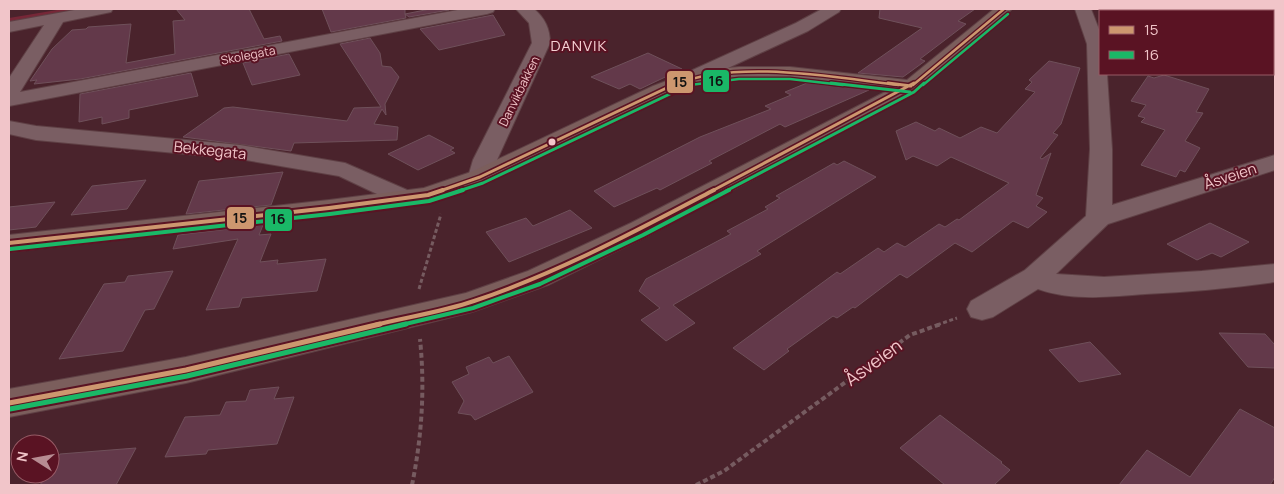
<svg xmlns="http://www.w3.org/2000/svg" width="1284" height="494" viewBox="0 0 1284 494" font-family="Manrope,sans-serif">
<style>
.green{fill:#762737}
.building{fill:#63394a;stroke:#6f505a}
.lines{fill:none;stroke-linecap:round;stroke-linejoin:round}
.minor-casing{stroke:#5f4045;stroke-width:2}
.major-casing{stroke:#5f4045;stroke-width:2}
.path-far1{stroke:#765b60;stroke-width:3;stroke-dasharray:4 2.5;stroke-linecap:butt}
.path{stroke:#765b60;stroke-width:4;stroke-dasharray:5 3;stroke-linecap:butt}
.minor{fill:#7a5e63;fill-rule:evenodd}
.major{fill:#7b5e5c;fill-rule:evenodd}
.bus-1-far3-casing{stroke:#5a1323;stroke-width:5}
.bus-1-far2-casing{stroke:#5a1323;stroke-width:6}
.bus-1-far1-casing{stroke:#5a1323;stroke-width:8}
.bus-1-casing{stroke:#5a1323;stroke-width:9}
.bus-2-far3-casing{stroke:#5a1323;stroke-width:5}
.bus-2-far2-casing{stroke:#5a1323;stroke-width:6}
.bus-2-far1-casing{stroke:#5a1323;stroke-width:8}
.bus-2-casing{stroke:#5a1323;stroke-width:9}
.bus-1-far3{stroke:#cd976f;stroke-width:2.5}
.bus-1-far2{stroke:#cd976f;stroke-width:3}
.bus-1-far1{stroke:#cd976f;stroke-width:4}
.bus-1{stroke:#cd976f;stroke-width:5}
.bus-2-far3{stroke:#1ab867;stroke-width:2.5}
.bus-2-far2{stroke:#1ab867;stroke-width:3}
.bus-2-far1{stroke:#1ab867;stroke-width:4}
.bus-2{stroke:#1ab867;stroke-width:5}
.bus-dot{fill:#f1c5c9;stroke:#5a1323;stroke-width:2}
.labels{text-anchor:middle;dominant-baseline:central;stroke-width:4;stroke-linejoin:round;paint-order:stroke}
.far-street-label{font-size:12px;fill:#f1c5c9;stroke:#5a1323}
.far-quarter-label{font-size:15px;letter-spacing:1px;fill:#f6d2d5;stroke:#5a1323}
.street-label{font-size:15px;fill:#f1c5c9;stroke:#5a1323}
.near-street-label{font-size:18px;fill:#f1c5c9;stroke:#5a1323}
.line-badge{stroke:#5a1323;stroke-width:2}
.pale-badge-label{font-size:14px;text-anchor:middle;font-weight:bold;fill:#111}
</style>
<rect width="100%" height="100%" fill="#4a232c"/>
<path class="green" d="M63,9H90L9,24V18Z"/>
<path class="building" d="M176,9H249L264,39L280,36L282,41L80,79L34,84L37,80L30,81L52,49L72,30L86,29L88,27L131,24L126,63L175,54L173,21L185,20Z
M322,9H405V14L430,9L449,10L409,17L405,14L406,18L331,32Z
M880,9H975L958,21L966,24L920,59L925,61L903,77L858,73L922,28L879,18Z
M493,15L505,35L439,50L420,29Z
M370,38L380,53L382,66L391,67L399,77L385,104L386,115L382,109L374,124L398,127L397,140L294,143L291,151L183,137L224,108L233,107L347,121L354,108L381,107L340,44Z
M648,53L682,69L640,89L630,84L619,89L591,77Z
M289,54L300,75L252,85L243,63Z
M1049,61L1080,68L1061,124L1053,133L1058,135L1040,158L1042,159L1051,153L1036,195L1043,198L1036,206L1047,212L1028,228L1013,221L972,252L955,243L907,278L900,274L855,308L853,307L837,318L833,316L787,349L789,351L764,370L733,348L837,272L840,274L878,248L884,252L897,243L905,247L939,224L945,227L957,219L959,220L1009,183L951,157L937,166L913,156L906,160L896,131L916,122L935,131L939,128L960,138L981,127L997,133L1035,92L1025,89L1032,82L1029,80Z
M191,73L198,96L129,110V118L102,124V117L79,122L80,94Z
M1164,75L1209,89L1196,112L1203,113L1185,141L1200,148L1185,172L1180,170L1176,177L1141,165L1165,130L1141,122L1145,118L1138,116L1146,105L1131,101L1148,76L1154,78Z
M807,83L869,90L785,127L780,124L709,161L712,163L660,190L657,188L614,207L594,191L700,137L771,109L765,106L791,95L785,92Z
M429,135L454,148L450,150L455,153L418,170L388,154Z
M844,161L876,177L757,251L761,254L673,305L695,323L666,341L641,320L660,308L639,291L646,279L731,234L727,231L768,209L765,207L780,198L776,196L834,163L837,165Z
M283,172L271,205L186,214L199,181Z
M146,180L127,209L71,215L92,186Z
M55,202L36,227L9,230V207Z
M570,210L592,228L509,262L486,232L526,218L533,226Z
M1210,223L1249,242L1221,257L1212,253L1197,260L1167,244Z
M263,225L259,235L271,234L260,262L278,260L277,264L326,259L317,291L242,298L239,307L206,310L238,239L173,249L178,235Z
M173,271L154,309L145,310L123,351L59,359L104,284L125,282L128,276Z
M1219,333L1265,334L1275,345V368L1248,367Z
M1090,342L1121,374L1079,382L1049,350Z
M509,356L533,392L475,420L471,415L458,413L464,401L452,382L469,374L466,367L489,357L493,363Z
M279,387L274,399L294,397L277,444L208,450L206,454L165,457L185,417L220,415L226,402L246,401L250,390Z
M1240,409L1275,428V477L1270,485H1119L1147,450L1190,477Z
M940,415L1002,462L1001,463L1010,470L994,485H945L900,448Z
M136,448L116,485H40L47,474H50V469L60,454Z"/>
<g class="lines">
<defs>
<path id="minor" d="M80,9H113L111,12L63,22L20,92L463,9H495L493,12L487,14L9,106V78L44,25L9,32V22Z
M516,9H534C545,18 550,29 550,43L497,160L492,177L489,182L480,184L471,182L468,177L473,160L532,43L529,23Z
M822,9H841L839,12L808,31L700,81L693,83L686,81L683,77L686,73L796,23Z
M1075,9H1091L1100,32V74H1107L1112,149V205L1275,155V170L1108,224L1056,274L1104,277L1202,271L1275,264V282C1232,288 1188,292 1145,294C1110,297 1071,301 1038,289L993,317L982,320L971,317L967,309L971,301L1025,270L1086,216L1090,149L1087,44Z
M9,121L36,126L240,145L345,163L414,193L418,198L414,203L405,206L396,203L339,176L240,159L36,140L9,134Z"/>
<path id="major" d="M994,9H1012L918,90L649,235L548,285L472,312L186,383L9,417V389L186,357L466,293L528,271L631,223L889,90L790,79H739L696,82L667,94L489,182L428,202L329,216L9,252V235L329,200L424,188L471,172L653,86L693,71L739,67H790L907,80Z"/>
</defs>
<use href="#minor" class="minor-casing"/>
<use href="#major" class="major-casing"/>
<path class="path-far1" d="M419,289L441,214
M937,325L957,318"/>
<path class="path" d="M412,485C422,436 425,388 420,339
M696,485L724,471L910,335L941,324"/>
<use href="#minor" class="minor"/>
<use href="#major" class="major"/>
<defs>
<path id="bus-1-far3" d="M673,85C737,59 831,77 899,85
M913,85L1004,9"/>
<path id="bus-1-far2" d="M888,83L911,86
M440,191L480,177L677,83
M712,191L914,83"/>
<path id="bus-1-far1" d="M9,243L329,208L428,195L443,190
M375,325C407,317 442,312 474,301C558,273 636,231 714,190"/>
<path id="bus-1" d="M9,403L186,370L380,324"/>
<path id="bus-2-far3" d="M690,85L739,79H790L843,85
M923,85L1008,14"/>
<path id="bus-2-far2" d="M831,83L910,92
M459,191L483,183L693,83
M726,191L914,92L924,83"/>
<path id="bus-2-far1" d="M10,249L330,214L429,201L463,190
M401,325L473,308L540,284L643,235L729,190"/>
<path id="bus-2" d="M10,409L187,376L406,324"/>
</defs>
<use href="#bus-1-far3" class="bus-1-far3-casing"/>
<use href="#bus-1-far2" class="bus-1-far2-casing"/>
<use href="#bus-1-far1" class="bus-1-far1-casing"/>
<use href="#bus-1" class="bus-1-casing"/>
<use href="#bus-2-far3" class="bus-2-far3-casing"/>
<use href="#bus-2-far2" class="bus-2-far2-casing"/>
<use href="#bus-2-far1" class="bus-2-far1-casing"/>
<use href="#bus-2" class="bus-2-casing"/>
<use href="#bus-1-far3" class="bus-1-far3"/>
<use href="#bus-1-far2" class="bus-1-far2"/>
<use href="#bus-1-far1" class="bus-1-far1"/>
<use href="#bus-1" class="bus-1"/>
<use href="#bus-2-far3" class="bus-2-far3"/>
<use href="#bus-2-far2" class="bus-2-far2"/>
<use href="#bus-2-far1" class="bus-2-far1"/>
<use href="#bus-2" class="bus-2"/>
</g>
<circle class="bus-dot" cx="552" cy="142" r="4.5"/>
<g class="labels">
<g class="far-street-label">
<text transform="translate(248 55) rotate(-11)">Skolegata</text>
<text transform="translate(519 91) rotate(-64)">Danvikbakken</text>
</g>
<g class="far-quarter-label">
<text x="579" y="45">DANVIK</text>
</g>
<g class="street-label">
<text transform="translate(210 150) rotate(6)">Bekkegata</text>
<text transform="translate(1230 176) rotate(-18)">Åsveien</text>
</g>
<g class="near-street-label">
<text transform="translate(873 362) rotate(-36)">Åsveien</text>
</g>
</g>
<g class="line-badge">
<rect x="702" y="69" width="28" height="24" rx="5" fill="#1ab867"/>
<rect x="666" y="70" width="28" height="24" rx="5" fill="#cd976f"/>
<rect x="226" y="206" width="29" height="24" rx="5" fill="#cd976f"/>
<rect x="264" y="208" width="29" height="24" rx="5" fill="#1ab867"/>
</g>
<g class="pale-badge-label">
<text x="716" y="86">16</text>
<text x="680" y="87">15</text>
<text x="240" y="223">15</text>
<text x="278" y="224">16</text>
</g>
<rect width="1284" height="494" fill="none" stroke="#f1c5c9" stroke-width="20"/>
<rect x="1099" y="10" width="175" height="65" fill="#5a1323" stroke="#965a65"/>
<rect x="1109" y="26" width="25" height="8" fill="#cd976f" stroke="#965a65"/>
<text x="1144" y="35" font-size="15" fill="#f1c5c9">15</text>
<rect x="1109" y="51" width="25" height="8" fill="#1ab867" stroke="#965a65"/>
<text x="1144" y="60" font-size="15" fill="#f1c5c9">16</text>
<g transform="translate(35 459) rotate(281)"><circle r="24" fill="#5a1323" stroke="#965a65"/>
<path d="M0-4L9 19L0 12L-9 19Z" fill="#b78c92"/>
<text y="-8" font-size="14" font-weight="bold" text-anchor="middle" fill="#f1c5c9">N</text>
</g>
</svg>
